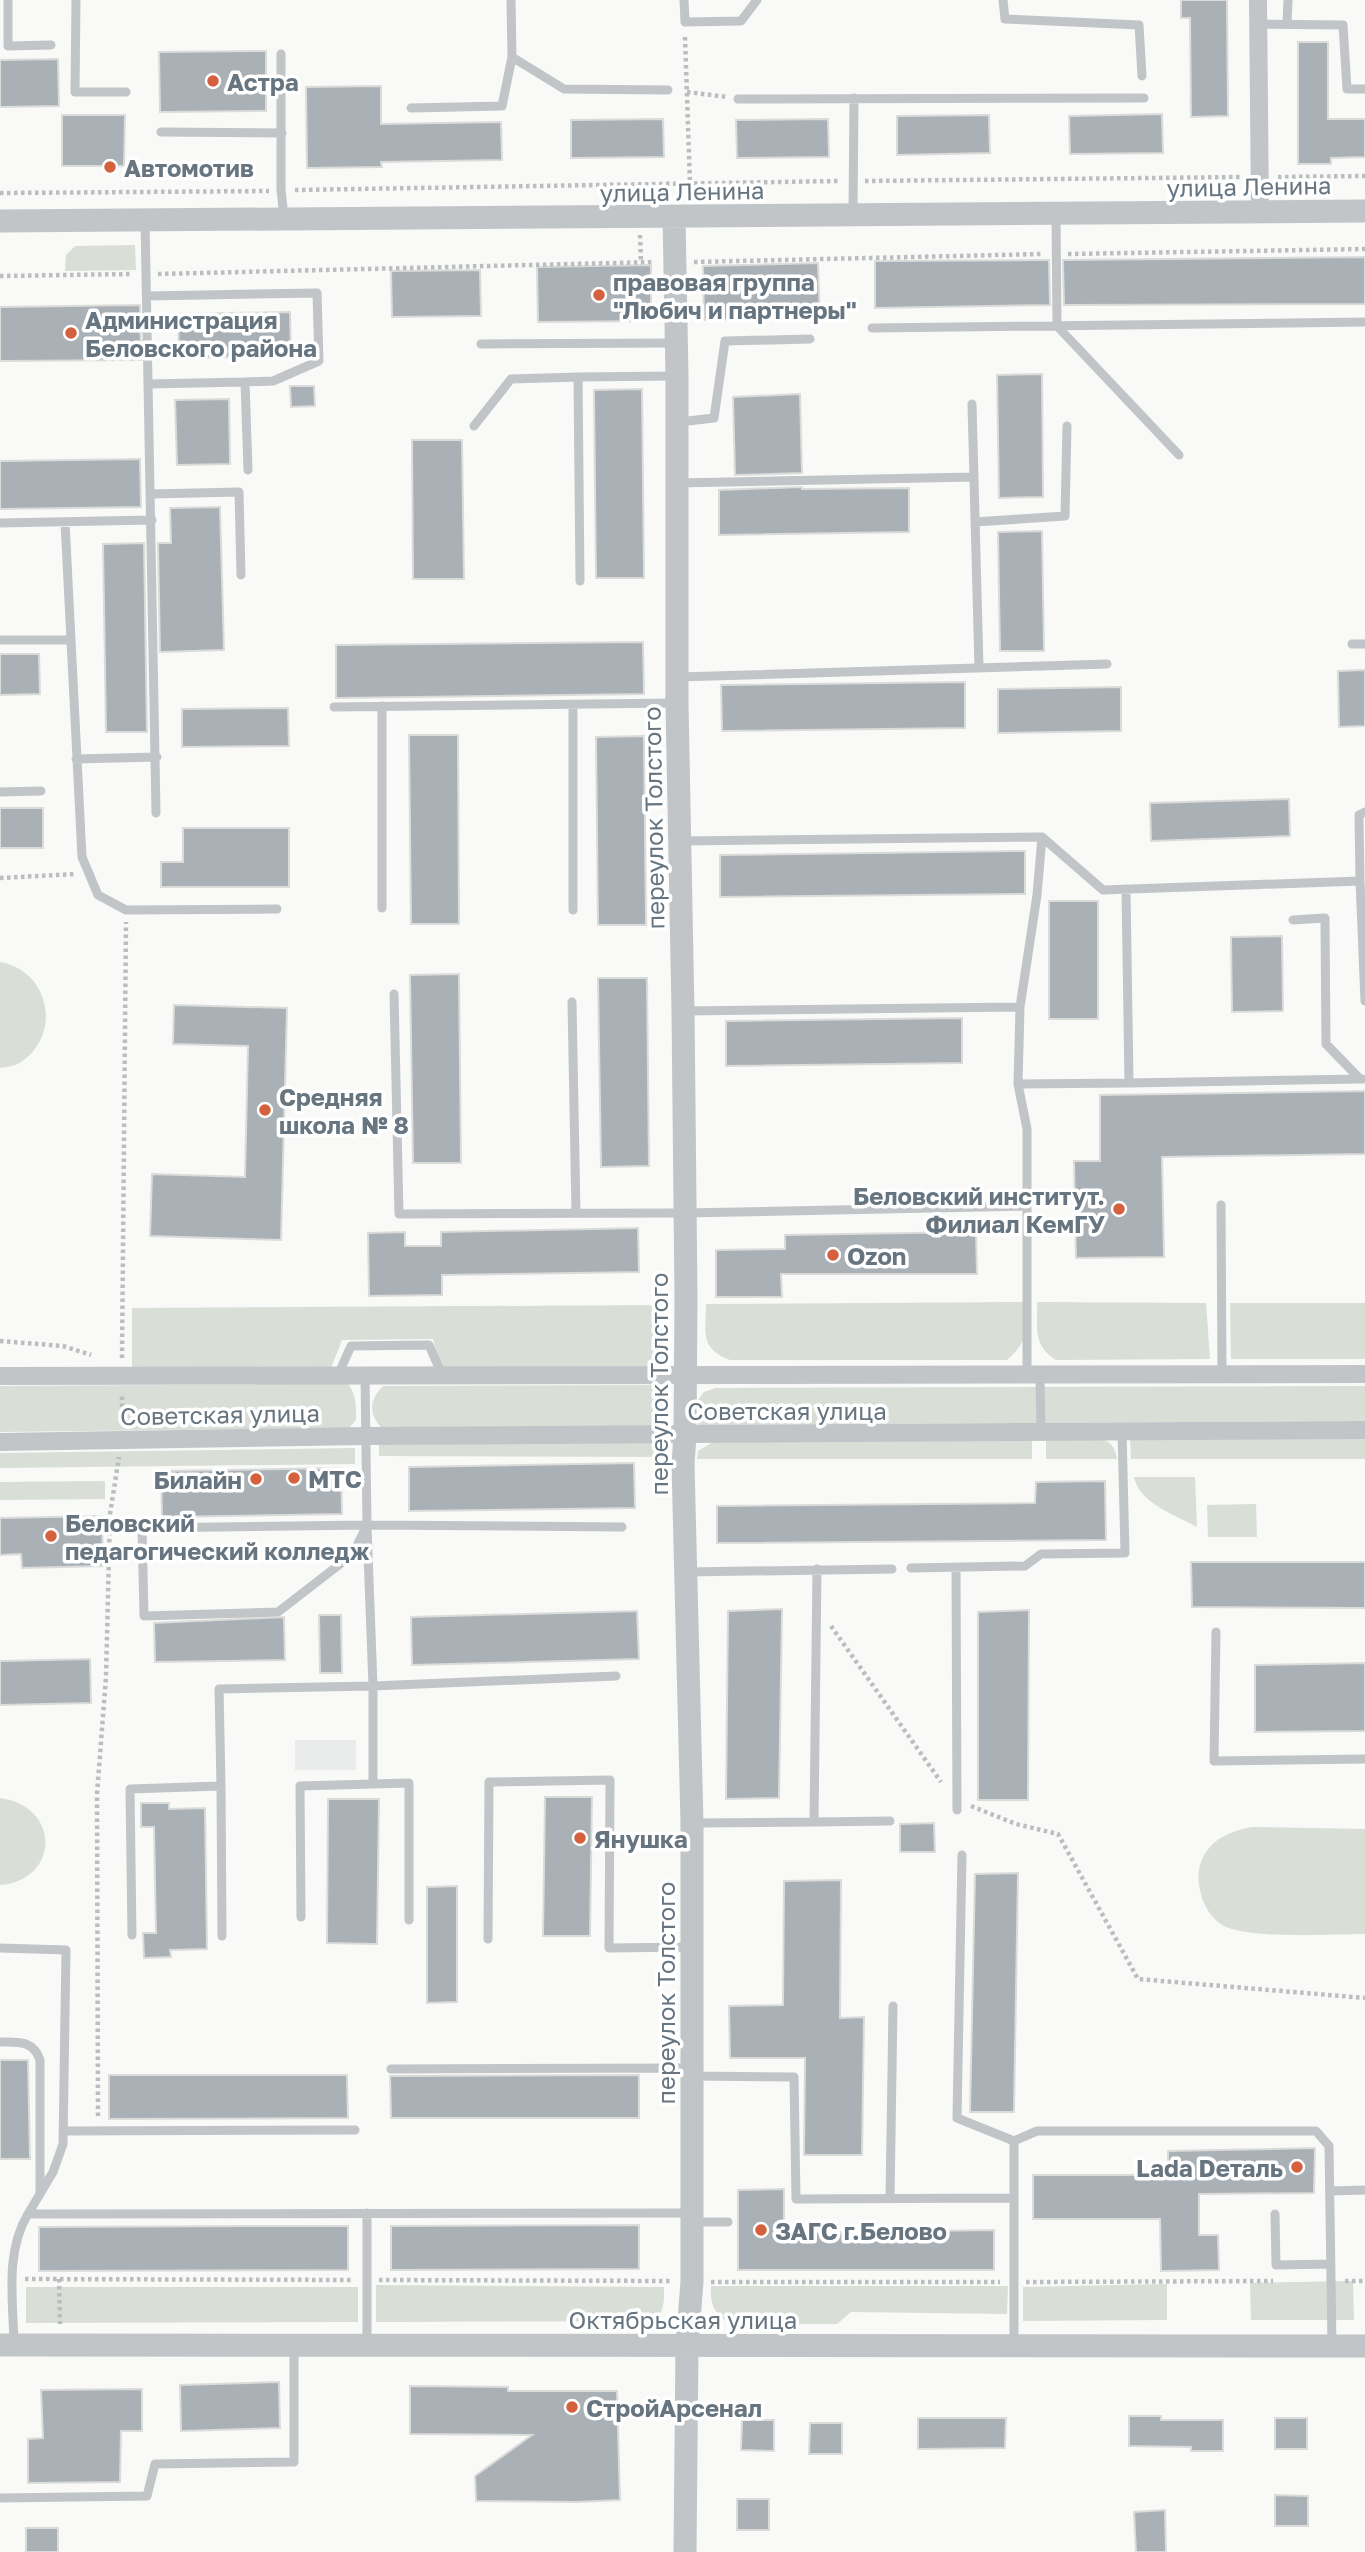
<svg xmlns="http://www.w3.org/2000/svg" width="1365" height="2552" viewBox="0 0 1365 2552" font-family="'Golos Text',sans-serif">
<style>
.built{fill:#eaebeb}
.green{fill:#d9ded7}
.building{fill:#a9b0b6;stroke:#dbdbda;stroke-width:2}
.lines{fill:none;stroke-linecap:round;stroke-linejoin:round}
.path{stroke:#bbbec0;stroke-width:4.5;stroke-dasharray:3.5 3.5;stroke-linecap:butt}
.service{stroke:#c1c5c8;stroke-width:9}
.minor{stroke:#c1c5c8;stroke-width:18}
.tertiary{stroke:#c1c5c8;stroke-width:23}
.poi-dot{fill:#d4603d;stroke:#fff;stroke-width:2.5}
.labels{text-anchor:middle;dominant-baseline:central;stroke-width:7;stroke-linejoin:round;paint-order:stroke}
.poi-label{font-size:24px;font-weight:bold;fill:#667580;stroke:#fff;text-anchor:start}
.street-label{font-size:24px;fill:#667580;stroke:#fff}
</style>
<rect width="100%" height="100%" fill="#f9f9f7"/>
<path class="built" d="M295,1740H356V1770H295Z"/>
<path class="green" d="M135,245L136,270L65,271L66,255L75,246Z
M0,962C49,970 63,1034 21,1062C15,1066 7,1067 0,1068Z
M1024,1302C1026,1331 1030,1339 1007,1360H730C699,1348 706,1332 706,1304Z
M1037,1302L1206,1303L1210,1359L1056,1360C1032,1345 1038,1328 1037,1302Z
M1230,1303H1365V1359H1231Z
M665,1305L667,1357L662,1366L441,1368L433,1339L342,1340L331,1368L132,1370V1308Z
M348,1384C357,1396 356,1406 356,1420L349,1428L0,1432V1386Z
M658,1385C669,1396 667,1407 667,1421L660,1428L383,1429C368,1415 369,1400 383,1386Z
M1365,1386V1421L698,1425V1400L704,1392L716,1388Z
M1365,1437V1459H1131L1130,1439Z
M1032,1439V1459H697L698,1451L713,1442Z
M1046,1439H1101C1112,1442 1115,1448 1117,1459H1046Z
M379,1441L669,1442L668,1457L379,1456Z
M355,1448V1464L0,1468V1453Z
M1134,1477H1195L1197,1527C1175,1515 1139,1503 1134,1477Z
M105,1481V1499L0,1500V1482Z
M1256,1504L1257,1537H1208L1207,1505Z
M0,1798C61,1806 60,1880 0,1885Z
M1251,1827L1365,1829V1934C1331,1934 1255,1939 1226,1927C1213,1921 1204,1907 1201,1894C1198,1883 1197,1873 1201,1862C1210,1839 1229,1832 1251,1827Z
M1353,2281L1354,2320H1251L1250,2283Z
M1167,2284V2320L1023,2321V2287Z
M376,2285L664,2287C664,2301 665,2311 654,2321L376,2322Z
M711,2286H1008L1007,2314L851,2312L837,2324H731C714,2313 710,2306 711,2286Z
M26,2287H358V2322L26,2323Z"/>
<path class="building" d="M1181,0H1227L1228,116L1191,117L1190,18H1181Z
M1298,42H1328V119H1365V157L1331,158V164H1298Z
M266,51V111L160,112L159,52Z
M58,59L59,106L0,107V60Z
M381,86V124L501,122L502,160L381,162L382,167L307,168L306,87Z
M1162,114L1163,153L1070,154L1069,116Z
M62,115H125L124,166H62Z
M989,115L990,153L897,155V116Z
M663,119L664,157L571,158V120Z
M828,119L829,157L737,158L736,120Z
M1365,257V304L1064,305L1063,260Z
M1041,260H1049L1050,305L875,308V261Z
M818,263L820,318L704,320L703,266Z
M651,265V321L538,322L537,267Z
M480,270L481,316L392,317L391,271Z
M140,305L141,360L0,361V307Z
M290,312L291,356L179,358L178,314Z
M1042,374L1043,497L999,498L997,375Z
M290,386H314L315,406L291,407Z
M642,389L644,578H596L594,390Z
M800,394L802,473L735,475L733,397Z
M229,399L230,464L177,465L175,400Z
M412,440H462L464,579H413Z
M140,459L141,507L0,509V461Z
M802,487V489L909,488V532L719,535V490Z
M220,507L224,650L160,652L158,543H171L170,508Z
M1042,531L1044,651H1000L998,532Z
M144,543L147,732H106L103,544Z
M643,642L644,694L336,698V645Z
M0,654H39L40,694L0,695Z
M1365,670V726L1339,727L1338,671Z
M965,682V728L722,731L721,685Z
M1121,687V731L998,733V689Z
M288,708L289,746L182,747V709Z
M409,735H458L459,924H411Z
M644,736L646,925H598L596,737Z
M1289,799L1290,836L1151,841L1150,803Z
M0,808H43V848H0Z
M183,828H289V887H161V862H183Z
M1025,851V894L720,897V855Z
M1049,901H1098V1019H1049Z
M1282,936L1283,1011L1232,1012L1231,937Z
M459,974L461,1163H413L410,975Z
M598,978H647L649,1166L601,1167Z
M174,1005L287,1008L281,1240L150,1236L152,1174L245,1177L248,1046L173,1044Z
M962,1018V1063L726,1066V1021Z
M1365,1091V1154L1162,1157L1164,1257L1076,1258L1074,1161H1100V1095Z
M638,1228L639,1272L442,1275V1295L369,1296L368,1233L405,1232V1246H441V1232Z
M976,1232L977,1274H781L782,1297H716V1250L785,1249V1235Z
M634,1463L635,1508L409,1511V1467Z
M341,1468L342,1514L162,1517L161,1471Z
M1105,1481L1106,1540L717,1543V1506L1035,1503L1036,1482Z
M102,1516L103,1566L22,1568L21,1554L0,1555V1518Z
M1191,1562H1365V1608L1192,1607Z
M782,1609L779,1798L726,1799L728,1611Z
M1029,1610L1028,1800H978V1612Z
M637,1611L639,1659L412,1665L411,1617Z
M319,1615H341L342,1673H320Z
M284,1617L285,1660L155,1662L154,1623Z
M90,1659L91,1703L0,1705V1661Z
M1365,1663V1731L1255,1732V1665Z
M545,1797H592L590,1936H543Z
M328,1799H379L377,1944L327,1943Z
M141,1803H169V1809L205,1808L207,1949L170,1950L171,1957L144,1958L143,1933H156L154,1827H141Z
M934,1823L935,1852H900V1824Z
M1018,1873L1014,2112H970L975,1874Z
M841,1880L840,2018L864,2017L862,2155H804L805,2058H730L729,2006L783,2005L784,1881Z
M457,1886V2002L427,2003V1887Z
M0,2060H28L30,2159H0Z
M109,2075H347L348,2118L109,2119Z
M639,2075V2118H391L390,2076Z
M1315,2148L1314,2193L1199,2194V2235H1218L1219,2270L1161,2271L1160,2219H1033V2175H1168V2151Z
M784,2189V2233L994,2230V2270H738V2190Z
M639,2225V2269L391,2270V2226Z
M270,2226H348V2270L39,2271V2227Z
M279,2382L280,2428L181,2431L180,2385Z
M410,2386L508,2387V2391H617L620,2500L577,2502L476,2501L475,2476L532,2435L410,2434Z
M142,2389V2431H121L120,2482L28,2483V2439L43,2438L41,2390Z
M1129,2416H1161V2420H1223V2451H1191V2447L1129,2446Z
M918,2418H1006L1005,2448L918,2449Z
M1275,2418H1307V2449H1275Z
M742,2420H774V2451L741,2450Z
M810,2423H842V2454H809Z
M1275,2495L1308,2496V2526H1275Z
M737,2499H769V2530H737Z
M1165,2510L1166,2552H1136L1134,2512Z
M26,2528H58V2552H26Z"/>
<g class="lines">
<path class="path" d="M685,37L690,183
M687,92L727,97
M1278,177L1365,176
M865,181L1242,177
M295,190L839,181
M0,193L269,191
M640,235L641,262
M1068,254L1365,249
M694,262L1042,254
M158,274L653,262
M0,276L132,274
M0,878L76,874
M0,1341L63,1346L91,1355
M122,1358L126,922
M122,1421V1395
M831,1626L941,1782
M971,1806L1016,1824L1058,1834L1138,1979L1365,1998
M98,2116L97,1794L106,1677L110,1514L119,1457
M25,2279L353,2280
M59,2279L60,2324
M379,2280L671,2281
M1345,2281H1365
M711,2282H1000
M1026,2282L1273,2281"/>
<path class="service" d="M8,0V46L51,45
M76,0L75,92H126
M684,0L685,22L741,21L757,0
M1003,0L1005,19L1139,25L1142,76
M1258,24L1343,25L1347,89H1365
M1287,24L1288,0
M281,54V190L284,217
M512,57L564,89L668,90
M738,99L1144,98
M411,108L502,106L512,57L511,0
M161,132L282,133
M853,214L854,98
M1056,215L1057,326L1179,455
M145,221L156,813
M147,296L317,293L319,361L273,381L245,382
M872,328L1365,322
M481,344L675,343
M149,384L245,382L248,470
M972,404L979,668
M679,422L714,418L725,341L810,339
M474,426L511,379L578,377
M678,483L974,477
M151,494L239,492L241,575
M65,522L82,857L98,895L126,910L277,909
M975,522L1065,516L1067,426
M0,523L152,520
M580,581L578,377L675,376
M0,640H70
M1352,644H1365
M678,677L1107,664
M573,704V910
M382,706V908
M334,707L675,703
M76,759L157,757
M0,792L41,791
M1365,812L1359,815L1360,881L1365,1001
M682,841L1042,837L1103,890L1360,881
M1293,920L1325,918L1326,1044L1360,1079H1363
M394,994L399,1214L685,1213L1027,1206
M572,1002L576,1213
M685,1011L1020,1007
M1129,1083L1360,1079
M1018,1084L1129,1083L1126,889
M1221,1205L1222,1374
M1027,1374V1129L1018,1084L1020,1007L1037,895L1042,837
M1040,1374L1041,1432
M338,1375L351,1346L429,1345L442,1375
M365,1375L367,1525L142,1528L144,1616L278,1612L353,1554L367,1525
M367,1525L622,1527
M367,1527L373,1686L616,1676
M956,1567L957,1810
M911,1568L1025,1566L1041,1554L1125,1553L1122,1431
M687,1572L892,1569
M1216,1632L1214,1761L1365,1759
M221,1786L222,1936
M814,1822L890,1821
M695,1823L814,1822L817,1569
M962,1855L957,2118L1014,2141V2344
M301,1917L300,1786L409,1783V1920
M132,1935L130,1789L221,1786L219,1689L373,1686V1784
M488,1939L489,1782L610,1780L609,1948L690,1947
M0,1948L66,1950L63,2144L53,2172L28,2214
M0,2042C18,2042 33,2040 40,2060V2192
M391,2069L690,2068
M692,2076L794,2077L796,2199L1014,2198
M64,2131L355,2130
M1014,2141L1037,2131H1316L1329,2146L1332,2346
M1330,2191L1365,2190
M890,2199L893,2006
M367,2213V2344
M1275,2214L1276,2265L1331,2264
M693,2222H728
M14,2343C13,2300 5,2252 28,2214L690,2213
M0,2498L147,2496L155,2464L294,2462V2345"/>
<path class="minor" d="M1258,0L1260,211
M0,1376L1365,1374
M0,1442L366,1436L1365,1430"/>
<path class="tertiary" d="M674,217L677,376V703L683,1011L686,1298L685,1436L683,1464L692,1823V2282L687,2346L685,2552
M0,221L1365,211
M0,2345L1365,2346"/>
</g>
<g class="poi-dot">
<circle cx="213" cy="81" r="7"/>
<circle cx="110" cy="167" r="7"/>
<circle cx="599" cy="295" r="7"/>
<circle cx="71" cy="333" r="7"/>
<circle cx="265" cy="1110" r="7"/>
<circle cx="1119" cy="1209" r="7"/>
<circle cx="833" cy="1255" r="7"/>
<circle cx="294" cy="1478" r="7"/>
<circle cx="256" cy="1479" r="7"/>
<circle cx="51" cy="1536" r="7"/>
<circle cx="580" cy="1838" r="7"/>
<circle cx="1297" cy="2167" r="7"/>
<circle cx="761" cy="2230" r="7"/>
<circle cx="572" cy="2407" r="7"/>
</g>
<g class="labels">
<g class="poi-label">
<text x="227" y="81">Астра</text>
<text x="124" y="167">Автомотив</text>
<text x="613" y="281">правовая группа<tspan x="613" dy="28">"Любич и партнеры"</tspan></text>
<text x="85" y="319">Администрация<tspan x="85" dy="28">Беловского района</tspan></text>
<text x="279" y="1096">Средняя<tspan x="279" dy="28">школа № 8</tspan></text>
<text x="1105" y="1195" text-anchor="end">Беловский институт.<tspan x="1105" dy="28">Филиал КемГУ</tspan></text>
<text x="847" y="1255">Ozon</text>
<text x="308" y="1478">МТС</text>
<text x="242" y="1479" text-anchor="end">Билайн</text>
<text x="65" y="1522">Беловский<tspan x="65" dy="28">педагогический колледж</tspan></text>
<text x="594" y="1838">Янушка</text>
<text x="1283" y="2167" text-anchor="end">Lada Dеталь</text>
<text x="775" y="2230">ЗАГС г.Белово</text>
<text x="586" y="2407">СтройАрсенал</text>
</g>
<g class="street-label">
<text transform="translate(1249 186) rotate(-1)">улица Ленина</text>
<text transform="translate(682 191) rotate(-1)">улица Ленина</text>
<text transform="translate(653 818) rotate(-91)">переулок Толстого</text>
<text transform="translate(658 1384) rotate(-90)">переулок Толстого</text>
<text x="787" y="1410">Советская улица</text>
<text transform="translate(220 1414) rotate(-1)">Советская улица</text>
<text transform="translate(665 1993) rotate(-90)">переулок Толстого</text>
<text x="683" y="2319">Октябрьская улица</text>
</g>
</g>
</svg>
